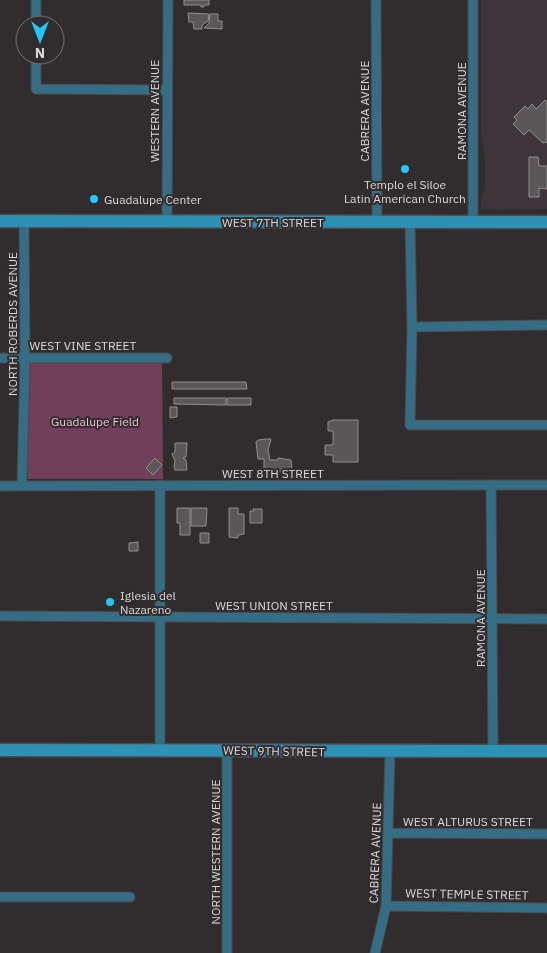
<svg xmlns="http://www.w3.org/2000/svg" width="547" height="953" viewBox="0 0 547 953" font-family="'IBM Plex Sans',sans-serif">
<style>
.built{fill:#3e3439}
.green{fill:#713f59}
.building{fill:#5b5658;stroke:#938e90}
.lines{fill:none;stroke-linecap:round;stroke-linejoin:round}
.street-casing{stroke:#4c494a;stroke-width:11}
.secondary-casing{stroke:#4c494a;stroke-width:15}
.street{stroke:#356e84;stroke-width:9}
.secondary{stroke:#2c91b4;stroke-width:12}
.poi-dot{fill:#20c9fd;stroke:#312d2f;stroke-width:2}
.labels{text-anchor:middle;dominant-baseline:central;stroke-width:4;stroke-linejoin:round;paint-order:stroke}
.street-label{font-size:12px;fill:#dcd9da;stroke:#312d2f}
.poi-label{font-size:12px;fill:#dcd9da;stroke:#312d2f;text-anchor:start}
.park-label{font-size:12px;fill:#f7bfda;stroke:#312d2f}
</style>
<rect width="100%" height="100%" fill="#312d2f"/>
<path class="built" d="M481,0H547V209L481,210V197L485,190V158L481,130Z"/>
<path class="green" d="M28,363H162L163,479H28Z"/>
<path class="building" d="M184,0H209V5H204V7H201V5H184Z
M188,13L209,14L208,21L202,25V29H194L193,22H189Z
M210,14H218V21H222V29L204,28L209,23Z
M545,100L547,103V142L543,143L529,130L524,135L513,124L517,120L514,117L525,106L528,109L532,104L536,109Z
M529,157H538L539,166H547V189L539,188V197H529Z
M172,382H246L247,389H172Z
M174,398H226V405L174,404Z
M227,398H251V405H227Z
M170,407H177V417L170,418Z
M333,420H358V462H333V455H325V445H333V431H328V422Z
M267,439H271L268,450L270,460H278V458L291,460L292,470L288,472L264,471V459H258L256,442L258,440Z
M175,443H187L186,457L183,458L186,460L187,470H175L174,468L175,461L172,454L175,452Z
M155,458L162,465L153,475L146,468Z
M177,508H190V535H180V523H177Z
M191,508H207L206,526H191Z
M229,508H238V514H244V534L238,535V538L229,537Z
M253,509H262V523H250V511H254Z
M200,533H209V543H200Z
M138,542V551H129V543Z"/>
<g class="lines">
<defs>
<path id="street" d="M376,0L377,222
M473,0V222
M36,25V0
M36,55V89L167,90
M167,222L168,0
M410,222L412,327L410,425H547
M412,327L547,325
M0,358H167
M160,485V750
M491,485L493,751
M0,486L547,485
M22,486L25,358L24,221
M0,616L547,619
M227,750V953
M389,833L547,834
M0,897H130
M386,906L547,908
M375,953L386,906L390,752"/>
<path id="secondary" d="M0,221L547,222
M0,750L547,751"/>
</defs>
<use href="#street" class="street-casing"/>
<use href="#secondary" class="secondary-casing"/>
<use href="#street" class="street"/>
<use href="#secondary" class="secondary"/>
</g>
<g class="poi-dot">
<circle cx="405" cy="169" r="5"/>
<circle cx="94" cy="199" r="5"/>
<circle cx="110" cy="602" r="5"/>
</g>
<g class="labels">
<g class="street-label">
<text transform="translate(154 111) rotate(-90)">WESTERN AVENUE</text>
<text transform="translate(364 111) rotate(-90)">CABRERA AVENUE</text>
<text transform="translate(461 111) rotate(-90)">RAMONA AVENUE</text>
<text x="273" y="222">WEST 7TH STREET</text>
<text transform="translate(12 324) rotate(-90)">NORTH ROBERDS AVENUE</text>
<text x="83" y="345">WEST VINE STREET</text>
<text x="273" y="473">WEST 8TH STREET</text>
<text x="274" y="605">WEST UNION STREET</text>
<text transform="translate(480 618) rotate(-90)">RAMONA AVENUE</text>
<text transform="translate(274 751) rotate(1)">WEST 9TH STREET</text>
<text x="468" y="821">WEST ALTURUS STREET</text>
<text transform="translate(215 852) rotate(-90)">NORTH WESTERN AVENUE</text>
<text transform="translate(375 853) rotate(-88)">CABRERA AVENUE</text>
<text transform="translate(467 894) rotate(1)">WEST TEMPLE STREET</text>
</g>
<g class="poi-label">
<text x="405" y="184" text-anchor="middle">Templo el Siloe<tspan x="405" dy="14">Latin American Church</tspan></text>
<text x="104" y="199">Guadalupe Center</text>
<text x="120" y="595">Iglesia del<tspan x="120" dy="14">Nazareno</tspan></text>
</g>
<g class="park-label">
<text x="95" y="421">Guadalupe Field</text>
</g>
</g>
<g transform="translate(40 40) rotate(180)"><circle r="24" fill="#312d2f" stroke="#757273"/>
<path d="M0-4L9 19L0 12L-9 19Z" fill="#20c9fd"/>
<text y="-8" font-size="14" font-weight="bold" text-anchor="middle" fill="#dcd9da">N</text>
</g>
</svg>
